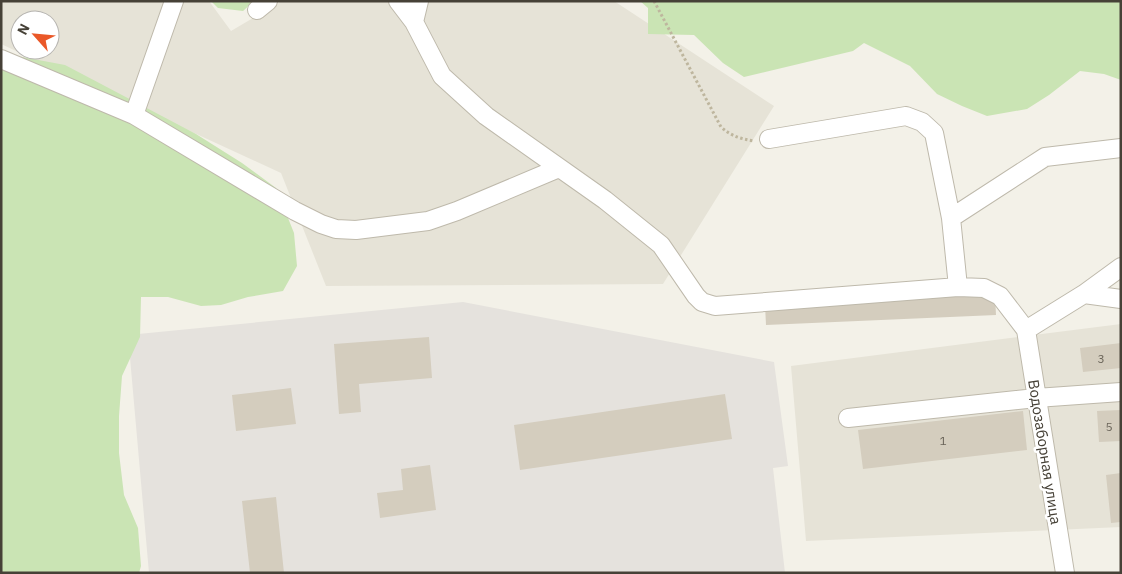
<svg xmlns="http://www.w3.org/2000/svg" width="1122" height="574" viewBox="0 0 1122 574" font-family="'IBM Plex Sans',sans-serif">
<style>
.residential{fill:#e6e3d7;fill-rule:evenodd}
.industrial{fill:#e5e2dd}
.green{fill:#cae4b4}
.building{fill:#d4cdbe}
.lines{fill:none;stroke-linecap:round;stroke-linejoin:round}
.minor-casing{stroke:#beb9ab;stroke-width:20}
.path{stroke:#beb69e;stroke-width:3;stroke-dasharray:2.5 2.5;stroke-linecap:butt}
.minor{stroke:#fff;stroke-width:18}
.labels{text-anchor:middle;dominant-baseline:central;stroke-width:5;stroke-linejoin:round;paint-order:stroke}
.number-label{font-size:12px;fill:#6a6459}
.street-label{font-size:15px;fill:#464137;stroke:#fff}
</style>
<rect width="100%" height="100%" fill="#f3f1e8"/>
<path class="residential" d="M1,1H209L231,31L282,1H614L774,106L663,284L326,286L281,173L1,44ZM20,20H50V50H20Z
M1121,324V527L806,541L791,366Z"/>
<path class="industrial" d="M463,302L774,362L788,466L773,468L785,573H149L128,335Z"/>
<path class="green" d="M211,1H254L243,11L218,8Z
M640,1H1121V80L1104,74L1080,71L1049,95L1027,109L987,116L962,106L937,94L910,66L864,43L853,51L744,77L723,63L694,35L648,34V8Z
M1,53L65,65L196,134L242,163L276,188L294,233L297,266L283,291L248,297L221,305L201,306L168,297H141L140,337L122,376L119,416V453L124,495L138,528L141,566L139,573H1Z"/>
<path class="building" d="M995,295L996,315L766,325L765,305Z
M429,337L432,378L359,384L361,412L339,414L334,344Z
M1121,343V368L1083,372L1080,348Z
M291,388L296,424L236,431L232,395Z
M725,394L732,439L520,470L514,425Z
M1121,410V441L1099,442L1097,411Z
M1023,411L1027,450L863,469L858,430Z
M430,465L436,510L380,518L377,493L403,490L401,469Z
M1121,473V522L1111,523L1106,475Z
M276,497L284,573H250L242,501Z"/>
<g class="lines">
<defs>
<path id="minor" d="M398,1L414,22L442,76L486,116L605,200L661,245L696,296L702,302L715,306L958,287L984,288L1000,296L1026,330L1065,573
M257,10L268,1
M414,22L419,1
M1,59L134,115L295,211L321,224L336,229L356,230L428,221L457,211L559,168
M134,115L174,1
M769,139L906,116L922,122L934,133L951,218L958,287
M951,218L1045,157L1121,148
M1084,294L1121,267
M1026,330L1084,294L1121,299
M848,418L1036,398L1121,392"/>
</defs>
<use href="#minor" class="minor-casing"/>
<path class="path" d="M654,1L721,127C731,136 741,139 754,141"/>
<use href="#minor" class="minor"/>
</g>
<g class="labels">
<g class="number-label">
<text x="1101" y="358">3</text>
<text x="1109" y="426">5</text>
<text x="943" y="440">1</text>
</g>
<g class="street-label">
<text transform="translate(1045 452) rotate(81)">Водозаборная улица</text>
</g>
</g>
<rect width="1122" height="574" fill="none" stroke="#464137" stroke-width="5"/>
<g transform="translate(35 35) rotate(297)"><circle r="24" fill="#ffffff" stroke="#b5b3af"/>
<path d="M0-4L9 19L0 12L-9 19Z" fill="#ea5828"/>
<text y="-8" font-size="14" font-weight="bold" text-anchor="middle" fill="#464137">N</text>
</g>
</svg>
